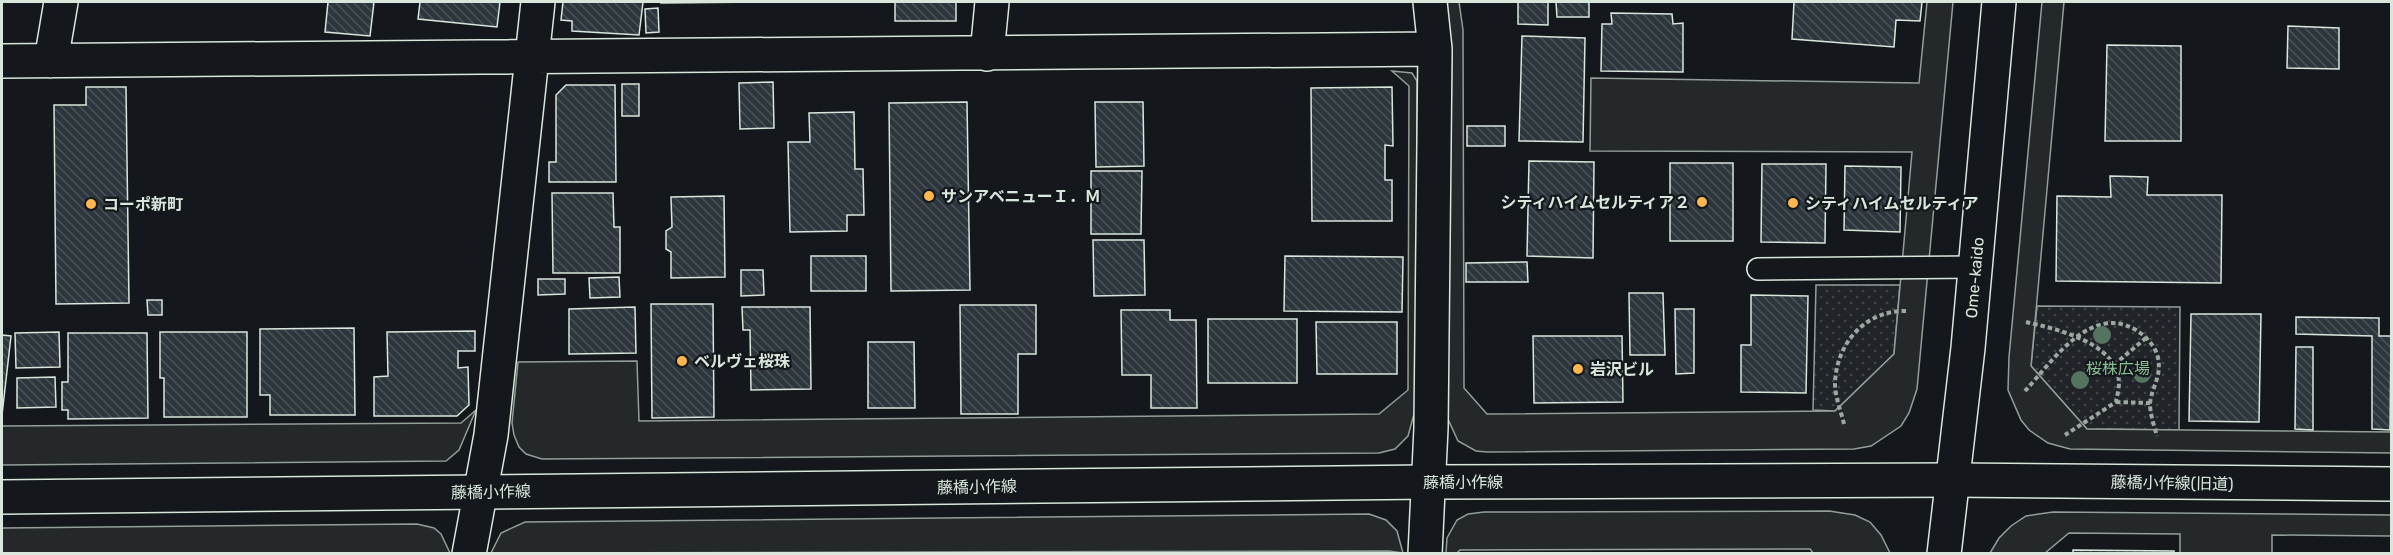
<svg xmlns="http://www.w3.org/2000/svg" width="2393" height="555" viewBox="0 0 2393 555" font-family="Rubik,'Noto Sans JP',sans-serif">
<style>
.park{fill:url(#park-dots);stroke:#939e99;stroke-width:1.5}
.parking{fill:#24282b;stroke:#939e99;stroke-width:1.5}
.building{fill:url(#building-back-hatch);stroke:#d8e6dc;stroke-width:1.5}
.lines{fill:none;stroke-linecap:round;stroke-linejoin:round}
.service-casing{stroke:#d8e6dc;stroke-width:24}
.minor-casing{stroke:#d8e6dc;stroke-width:36}
.tertiary-casing{stroke:#d8e6dc;stroke-width:36}
.secondary-casing{stroke:#d8e6dc;stroke-width:36}
.primary-casing{stroke:#d8e6dc;stroke-width:36}
.path{stroke:#9da8a2;stroke-width:4;stroke-dasharray:4.5 3;stroke-linecap:butt}
.service{stroke:#14181c;stroke-width:21}
.minor{stroke:#14181c;stroke-width:33}
.tertiary{stroke:#14181c;stroke-width:33}
.secondary{stroke:#14181c;stroke-width:33}
.primary{stroke:#14181c;stroke-width:33}
.fence{stroke:#d8e6dc;stroke-width:1.5;stroke-dasharray:8 3;stroke-linecap:butt}
.tree{fill:#55745f}
.poi-dot{fill:#ffb74d;stroke:#14181c;stroke-width:2}
.labels{text-anchor:middle;dominant-baseline:central;stroke-width:4.5;stroke-linejoin:round;paint-order:stroke}
.poi-label{font-size:16px;font-weight:bold;fill:#d8e6dc;stroke:#14181c;text-anchor:start}
.street-label{font-size:16px;fill:#d8e6dc;stroke:#14181c}
.park-label{font-size:16px;fill:#8ac095;stroke:#14181c}
</style>
<defs>
<pattern id="park-dots" width="8" height="8" patternUnits="userSpaceOnUse" patternTransform="scale(1.5)"><rect width="8" height="8" fill="#202428"/><path d="M2 2h.1M6 6h.1" fill="none" stroke="#404447" stroke-width="1.8" stroke-linecap="round"/></pattern>
<pattern id="building-back-hatch" width="6" height="6" patternUnits="userSpaceOnUse" patternTransform="scale(1.5)"><rect width="6" height="6" fill="#2c363c"/><path d="M-1 5l2 2M0 0l6 6M5-1l2 2" fill="none" stroke="#4a5358"/></pattern>
</defs>
<rect width="100%" height="100%" fill="#14181c"/>
<path class="park" d="M1816,285H1900L1894,354L1835,411L1813,410Z
M2037,306L2180,307L2179,430L2087,429L2031,366Z"/>
<path class="parking" d="M1446,2H1459L1463,30L1464,388L1487,414L1835,411L1894,354L1912,152L1590,151L1591,78L1919,83L1927,2H1953L1917,389L1909,413L1901,426L1871,446L1854,449L1487,452L1476,451L1458,441L1447,417L1452,50Z
M2042,2H2064L2031,366L2087,429L2391,432V453L2070,449L2048,443L2029,430L2021,420L2008,390L2009,357Z
M1392,71L1412,73L1417,81L1416,407L1408,436L1395,449L1379,453L542,459L526,454L519,447L514,435L512,423L518,362L637,361L639,421L1379,414L1408,390L1409,86Z
M476,410L459,450L446,461L2,465V426L461,423Z
M1829,511L1855,515L1870,522L1881,535L1890,553L1814,554L1810,549H1781L1460,550L1457,553H1446L1447,538L1457,520L1468,514L1484,512Z
M2053,512L2391,515V536L2272,535V553L2180,554V534L2069,533L2045,553H1990L1999,538L2011,526L2026,516Z
M1369,514L1386,520L1397,531L1403,553L1389,551L491,553L501,533L525,522Z
M417,524L434,528L441,534L450,553H2V528Z"/>
<path class="building" d="M328,2H374L370,36L325,32Z
M420,2H500L497,27L418,19Z
M563,2H643L639,35L572,31V21L561,20Z
M661,2H775L661,3Z
M895,2H956V21H895Z
M1518,2H1548V25L1518,24Z
M1556,2H1589V17H1557Z
M1794,2H1922L1920,21L1896,20L1894,47L1792,39Z
M658,8L659,32L646,33L645,9Z
M1611,13L1672,14L1673,24L1683,23V72L1601,71L1602,24H1612Z
M2288,26L2339,28V69L2287,68Z
M1522,36L1585,38L1583,142L1519,141Z
M2107,45L2181,46V141H2105Z
M773,82L774,128L740,129L739,83Z
M622,84H639V116H622Z
M566,85H615L616,182H549V162H556V95Z
M86,87H126L129,303L56,304L54,105H86Z
M1392,87L1393,146L1385,145V180H1392V221H1312L1311,88Z
M967,102L970,290L891,291L889,103Z
M1095,102H1143L1144,166L1096,167Z
M854,112L855,169H863L864,215H847V231L790,232L788,142H810L809,113Z
M1467,126H1505V146H1467Z
M1529,161L1594,162L1593,258L1527,256Z
M1670,163H1733V241H1670Z
M1762,164H1826L1825,243L1761,242Z
M1845,166L1901,167L1900,232L1844,230Z
M1091,171H1142L1141,234H1091Z
M2110,176L2148,177L2147,195H2222L2221,283L2056,281L2057,196L2111,197Z
M552,193H613L614,227H620V273H553Z
M724,196L725,277L671,278V252L666,249V231L672,227L671,197Z
M1093,240H1144L1145,295L1094,296Z
M811,256H866V291H811Z
M1285,256L1403,257L1402,312L1284,311Z
M1527,262L1528,282H1466V263Z
M741,270H763L764,295L741,296Z
M619,277L620,297L590,298L589,278Z
M538,279H565V294L538,295Z
M1629,293H1663L1665,355H1630Z
M1751,295L1808,296L1806,393L1741,392V345H1751Z
M147,300H162V315H148Z
M651,304H713L714,417L652,418Z
M960,305H1036V354H1018V414H961Z
M635,307L636,353L569,354V309Z
M742,307H810L811,389L751,390L750,330H743Z
M1675,309H1694V373L1676,374Z
M1121,310H1170V320H1196L1197,408H1151V375H1122Z
M2191,314H2261L2259,422L2189,421Z
M2296,317L2379,318V336H2391L2390,430L2372,429V336L2296,334Z
M1208,319H1297V383H1208Z
M1316,322H1397V374H1317Z
M354,328L355,415H270V395H260V329Z
M475,331V351H458V368L468,367L469,405L457,416H374V377L388,376L387,332Z
M59,332L60,367L16,368L15,333Z
M160,332H247V417H164V378H160Z
M68,333H147L148,418L68,419V410H62V382H68Z
M2,335L11,336L2,415Z
M1533,336H1622L1623,402L1534,403Z
M868,342H914L915,408H868Z
M2296,347H2313V430L2295,429Z
M55,377L56,407L17,408V378Z
M2073,550L2174,551V554H2073Z"/>
<g class="lines">
<defs>
<path id="service" d="M1758,269L1976,267"/>
<path id="minor" d="M987,54L992,2
M2,61L1435,49
M51,61L61,2
M469,554L491,435L538,2
M1425,554L1431,428L1435,49L1430,2"/>
<path id="tertiary" d="M1953,480L2392,484"/>
<path id="secondary" d="M2,497L1428,482L1953,480"/>
<g id="primary">
<path id="s1" d="M1944,554L1968,348L1999,2"/>
</g>
</defs>
<use href="#service" class="service-casing"/>
<use href="#minor" class="minor-casing"/>
<use href="#tertiary" class="tertiary-casing"/>
<use href="#secondary" class="secondary-casing"/>
<use href="#primary" class="primary-casing"/>
<path class="path" d="M2026,322C2057,329 2118,343 2119,383C2119,389 2117,396 2116,402L2065,435
M2114,365L2147,337
M2025,391C2052,362 2090,303 2136,330C2146,336 2156,347 2158,358C2162,377 2151,388 2150,404C2150,413 2154,426 2157,436
M2116,402L2150,403
M1844,424C1841,411 1835,397 1835,384C1836,342 1867,309 1908,311"/>
<use href="#service" class="service"/>
<use href="#minor" class="minor"/>
<use href="#tertiary" class="tertiary"/>
<use href="#secondary" class="secondary"/>
<use href="#primary" class="primary"/>
<path class="fence" d="M1164,553V554"/>
</g>
<g class="tree">
<circle cx="2102" cy="335" r="9"/>
<circle cx="2142" cy="374" r="9"/>
<circle cx="2080" cy="380" r="9"/>
</g>
<g class="poi-dot">
<circle cx="929" cy="196" r="6"/>
<circle cx="1702" cy="202" r="6"/>
<circle cx="1793" cy="203" r="6"/>
<circle cx="91" cy="204" r="6"/>
<circle cx="682" cy="361" r="6"/>
<circle cx="1578" cy="369" r="6"/>
</g>
<g class="labels">
<g class="poi-label">
<text x="941" y="196">サンアベニューＩ．Ｍ</text>
<text x="1690" y="202" text-anchor="end">シティハイムセルティア２</text>
<text x="1805" y="203">シティハイムセルティア</text>
<text x="103" y="204">コーポ新町</text>
<text x="694" y="361">ベルヴェ桜珠</text>
<text x="1590" y="369">岩沢ビル</text>
</g>
<g class="street-label">
<text stroke="none"><textPath href="#s1" startOffset="278">Ome-kaido</textPath></text>
<text x="1463" y="482">藤橋小作線</text>
<text transform="translate(2172 483) rotate(1)">藤橋小作線(旧道)</text>
<text transform="translate(977 487) rotate(-1)">藤橋小作線</text>
<text transform="translate(491 492) rotate(-1)">藤橋小作線</text>
</g>
<g class="park-label">
<text x="2118" y="368">桜株広場</text>
</g>
</g>
<rect width="2393" height="555" fill="none" stroke="#d8e6dc" stroke-width="6"/>
</svg>
